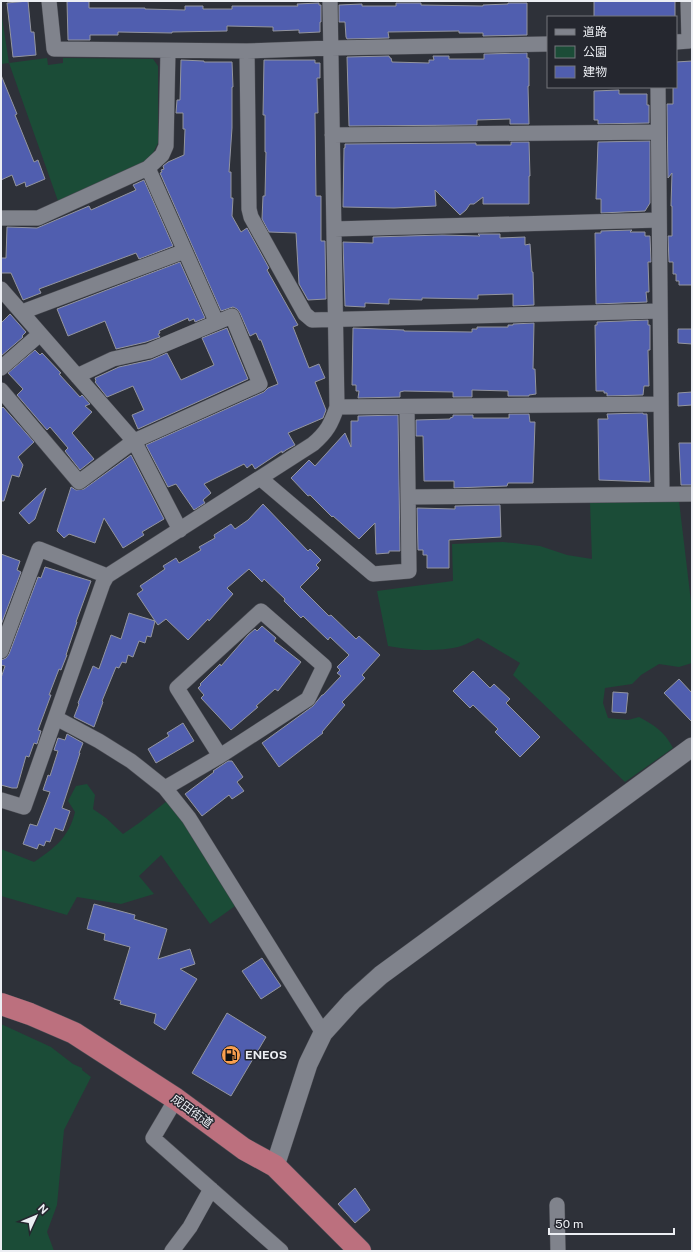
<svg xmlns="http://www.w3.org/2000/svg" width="693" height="1252" viewBox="0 0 693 1252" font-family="'Public Sans','Noto Sans JP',sans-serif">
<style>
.green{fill:#1b4c37}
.building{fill:#505eaf;stroke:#93959f}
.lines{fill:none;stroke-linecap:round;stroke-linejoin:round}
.minor-casing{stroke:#4a4c53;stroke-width:16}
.tertiary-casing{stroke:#4a4c53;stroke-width:20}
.trunk-casing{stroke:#4a4c53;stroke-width:23}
.minor{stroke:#80838c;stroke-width:15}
.tertiary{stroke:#80838c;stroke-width:19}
.trunk{stroke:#bc707e;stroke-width:22}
.labels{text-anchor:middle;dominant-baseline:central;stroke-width:3;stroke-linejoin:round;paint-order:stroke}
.poi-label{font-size:12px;font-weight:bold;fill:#eceef3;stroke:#25272f;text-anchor:start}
.street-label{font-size:12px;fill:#eceef3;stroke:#25272f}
</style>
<rect width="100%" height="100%" fill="#2e3139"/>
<path class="green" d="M1,11L9,63L47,58L48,65L63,63V58L153,59L158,66V143L153,153L143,163L58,201L9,63L1,64Z
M679,501L692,610V663L679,667L659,664L641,675L632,684L605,688L603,703L608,718L628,720L639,717C654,725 665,732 673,748L625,782L513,675L520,663L478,638C472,641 465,645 458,647C438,652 408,650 388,646L377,591L453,581L452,544L503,542L514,543L540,546L567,555L592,559L590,502Z
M87,784L95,795L93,809L106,818L123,834L139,823L167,801L184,821L235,906L210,924L161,855L139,876L154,894L121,904L77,897L67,915L1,896V849L34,862C55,848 69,837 75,812L68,801L76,786Z
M1,1024L51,1047L73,1064L82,1068V1070L91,1077L64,1130L57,1205L47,1232L54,1251H1Z"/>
<path class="building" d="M28,1L31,32H34L36,55L13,57L7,3Z
M67,1H89V8H145V9L185,10V6H203V9H232V6H298L297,4L319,3V5H321V22H320V32L299,33V30L273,31V27L227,26V31L172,32V33L118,32V35H90V40H68Z
M594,1H675V17H594Z
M396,3H421V5L483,6V5L508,4V3H527V35L483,36V33H459V31L388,32L389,38L347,39L346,37L345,22H339V5L362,4V6H396Z
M527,53V58H529V86H528L529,124H510V119L477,120V125L349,126L347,57L389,56L390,58H391L392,62L429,63V60H434L433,56H449V59H484V54Z
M181,60L204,61V62H232L233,87H232V128L229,172H231V198H233L232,216L241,232L247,228L269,268L267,270L298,325L293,327L309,368L319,364L325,378L315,382L326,410L323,418L288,433L295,445L286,450L282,453V451L255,469L252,464L247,468L244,464L204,484L211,493L203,500L205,503L194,510L176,484L168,487L146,445L264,392L268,388L278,384L261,340H259L256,333L250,336L240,313L237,309L233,307L221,311L160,173L162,172L161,170L164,169L163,166L168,162L184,155L185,129H183V113H176L177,100H180Z
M264,60H315V63H320V78H317L318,113H315L316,196H321V241H325L326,299L308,300L299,284L296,233L269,232L262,219L263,196H265L266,152H265V115H263Z
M692,61V285H679V281H676V274H673V262H669L668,236H672V206H671L672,173L668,178L667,104H673V87H676V62Z
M1,75L17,114L15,115L34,162L38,160L45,179L26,187L25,182L16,186L12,175L1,180Z
M619,90V94H647V105H649V123L598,124V120H594V91Z
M650,141V203L645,211L601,213V199H596L598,142Z
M511,142H529L530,176H529V204H483V197L474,204H470L466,210L460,215L435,190L436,206L394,208L343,207L344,148H345V144L476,143V145H511Z
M144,180L173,246L139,259L136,253L39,289L41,293L23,300L11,273H1V258H6L7,227L37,228L89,206L91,210L136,190L133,185Z
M632,230L630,232H645V236H650L651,262H648L649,292H646L647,302L596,304L595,233H601V231Z
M478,234H500V238L525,237V245L530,244L532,272H533L534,305L513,306V294L478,295V299L422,298V300L389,299V304L365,303V307L345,306L343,242L373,243V237L442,235L480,236Z
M180,262L205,318L195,322L194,319L189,321L188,318L159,331L160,333L158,334L160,337L146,342L116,349L105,321L68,336L57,309Z
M10,314L26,332L22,336L23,337L1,356V323Z
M648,320V325H650V350H648L649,386H644L643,395L607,396V393H604V391H596L595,325H597V322Z
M534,323L533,369H535L536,394L529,395V396H508V391L472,390V397H453V392L404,391L400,392V397L358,398L359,391H356V385H352L353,328L404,330V331L472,332V329H477V327H508V325H513V324Z
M227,328L248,379L138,429L132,415L144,410L133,386L107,397L95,382L96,381L95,378L119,367L151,360L167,353L181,380L214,365L202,338Z
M678,329H692V344L678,343Z
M35,350L40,355L42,353L61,373L59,374L80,397L82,395L90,404L85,406L92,412L72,433L94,459L80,470L65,451L68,448L50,427L47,430L17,395L23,389L8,373Z
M692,392V405L678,406V393Z
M3,407L34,442L18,457L23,465L19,477L12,475L4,501H1V409Z
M643,413V414H647L650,482L599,480L598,419H608L607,414Z
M509,414H529L530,422H535L533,483H508L507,486L454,488V481H424L423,436H416V420L450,419V418L453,417V415H473V418H509Z
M398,415L400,551H389V553L376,554L375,523L359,539L333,516L332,517L310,495L308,496L291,478L309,460L315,466L345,433L351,447V421H358V416Z
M679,443H692V485H681Z
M131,455L164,519L142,532L144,535L123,548L104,518L95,543L69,534L64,538L57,531L71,487L76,490L84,489Z
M46,488L35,519L29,524L19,513Z
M263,504L308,551L310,549L321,560L316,565L319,568L300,587L329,616L331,615L356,639L359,636L380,655L362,675L365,678L342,702L345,705L322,732L323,733L279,767L262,743L313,706L322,695H323L341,676L337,673L340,670L337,667L349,655L330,637L328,640L303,616L301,618L284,601L285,599L264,579L262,582L249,569L227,588L233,594L209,621L208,619L188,640L166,619L158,625L155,621L151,637L147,636L145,643L139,641L133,657L128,655L126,663L122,662L119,668L116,667L102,701L103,702L94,727L74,717L79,704L78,703L93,666L99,669L111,635L121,639L129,613L155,621L137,594L143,590L140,586L165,569L163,566L176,558L179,563L201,550L199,547L215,538L214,535L231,524L235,529L248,520Z
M500,505L501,537L449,540V568H427V555H423V550H418L417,508L455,509V506Z
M1,554L20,561L17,570L21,572L1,625Z
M45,567L91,581L76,622H77L66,655H67L61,670L59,669L49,695H51L38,730L41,731L37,744L34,743L29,757L26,756L17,788H12L1,785V678L5,666L1,665V660L6,658L9,654L38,577L41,578Z
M262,626L276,638L274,641L301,662L278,691L275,689L256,706L258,707L231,730L201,698L204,695L198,688L201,685L200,684L220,664L221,666L248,635L255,629L257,631Z
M473,671L490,688L494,684L510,699L506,703L540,737L520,757L495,732L498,729L473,705L470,708L453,691Z
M679,679L692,693V722L664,693Z
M613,692L628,693L626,713L612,712Z
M183,723L194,741L156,763L148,749L169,736L167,733Z
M67,734L83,743L79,753H80L62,808L70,811L63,831L55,828L50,842L46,841L44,846L39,844L37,849L23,844L30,824L37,826L50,792L43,790L48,775L50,776L58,751L54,750L58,738L65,740Z
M228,761H232L243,777L237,782L244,791L232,799L229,795L202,816L185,794L214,772L213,771Z
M94,904L135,915L134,919L167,929L158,959L190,949L195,964L180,969L197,979L165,1030L154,1023L156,1014L120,1004L121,1001L114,999L130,947L104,940L105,934L87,929Z
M262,958L281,986L261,999L242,971Z
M227,1013L266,1037L231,1096L192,1073Z
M355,1188L370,1210L355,1223L338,1204Z"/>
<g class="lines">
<defs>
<path id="minor" d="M49,1L54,49L247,51L331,48L548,44
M676,42L689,41L688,1
M247,51L249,209L251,217L305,314L312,320L660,311
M658,87L662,494
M332,135L658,132
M148,168L216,321
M1,218H38L148,168L162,155L166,146L168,51
M334,229L659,220
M1,289L134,441L180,530
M22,312L185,251
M1,368L40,334
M1,390L79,482L134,441L260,384L232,316L149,351L113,359L77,376
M337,407L661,404
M260,478L373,574L409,571L407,407
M409,497L692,494
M1,651L39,549L107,576
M56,718L99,741L131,761L165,788L189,818L323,1033
M165,788L220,756L308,699L324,666L261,611L177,688L220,756
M1,800L24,807L103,583L107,576L313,444C327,432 331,424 337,407L330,1
M176,1099L153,1138L281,1251
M557,1205L558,1251
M172,1251L190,1227L211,1189"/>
<path id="tertiary" d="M275,1166L308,1064L323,1033L352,1001L381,975L692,747"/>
<path id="trunk" d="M1,1004L30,1014L74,1033L176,1099L244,1149L275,1166L360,1251"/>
</defs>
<use href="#minor" class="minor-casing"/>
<use href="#tertiary" class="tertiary-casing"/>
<use href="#trunk" class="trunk-casing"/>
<use href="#minor" class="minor"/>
<use href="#tertiary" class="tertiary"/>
<use href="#trunk" class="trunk"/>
</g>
<defs>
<symbol id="fuel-disc" viewBox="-11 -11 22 22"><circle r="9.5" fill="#fa9f4e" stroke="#25272f"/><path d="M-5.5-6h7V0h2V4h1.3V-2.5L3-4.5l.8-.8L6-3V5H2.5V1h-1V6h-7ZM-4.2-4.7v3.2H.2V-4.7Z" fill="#111"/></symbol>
</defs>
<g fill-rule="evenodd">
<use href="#fuel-disc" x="220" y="1044" width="22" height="22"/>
</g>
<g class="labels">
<g class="poi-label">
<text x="245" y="1055">ENEOS</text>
</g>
<g class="street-label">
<text transform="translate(192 1111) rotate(36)">成田街道</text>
</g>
</g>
<rect width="693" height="1252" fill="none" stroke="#eceef3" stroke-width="4"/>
<rect x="547" y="16" width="130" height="72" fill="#25272f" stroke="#75777d"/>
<rect x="555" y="29" width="20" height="6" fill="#80838c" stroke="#75777d"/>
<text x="583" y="36" font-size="12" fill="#eceef3">道路</text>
<rect x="555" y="46" width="20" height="12" fill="#1b4c37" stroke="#75777d"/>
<text x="583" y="56" font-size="12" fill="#eceef3">公園</text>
<rect x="555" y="66" width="20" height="12" fill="#505eaf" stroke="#75777d"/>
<text x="583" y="76" font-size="12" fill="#eceef3">建物</text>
<g transform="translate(36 1216) rotate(46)" stroke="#25272f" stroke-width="3" paint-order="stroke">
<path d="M0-3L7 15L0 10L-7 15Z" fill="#eceef3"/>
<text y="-6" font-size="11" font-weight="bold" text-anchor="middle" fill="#eceef3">N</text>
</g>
<path d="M549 1228v6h125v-6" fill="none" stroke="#eceef3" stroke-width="2"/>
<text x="555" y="1228" font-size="12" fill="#eceef3" stroke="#25272f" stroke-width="3" paint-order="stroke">50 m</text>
</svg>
